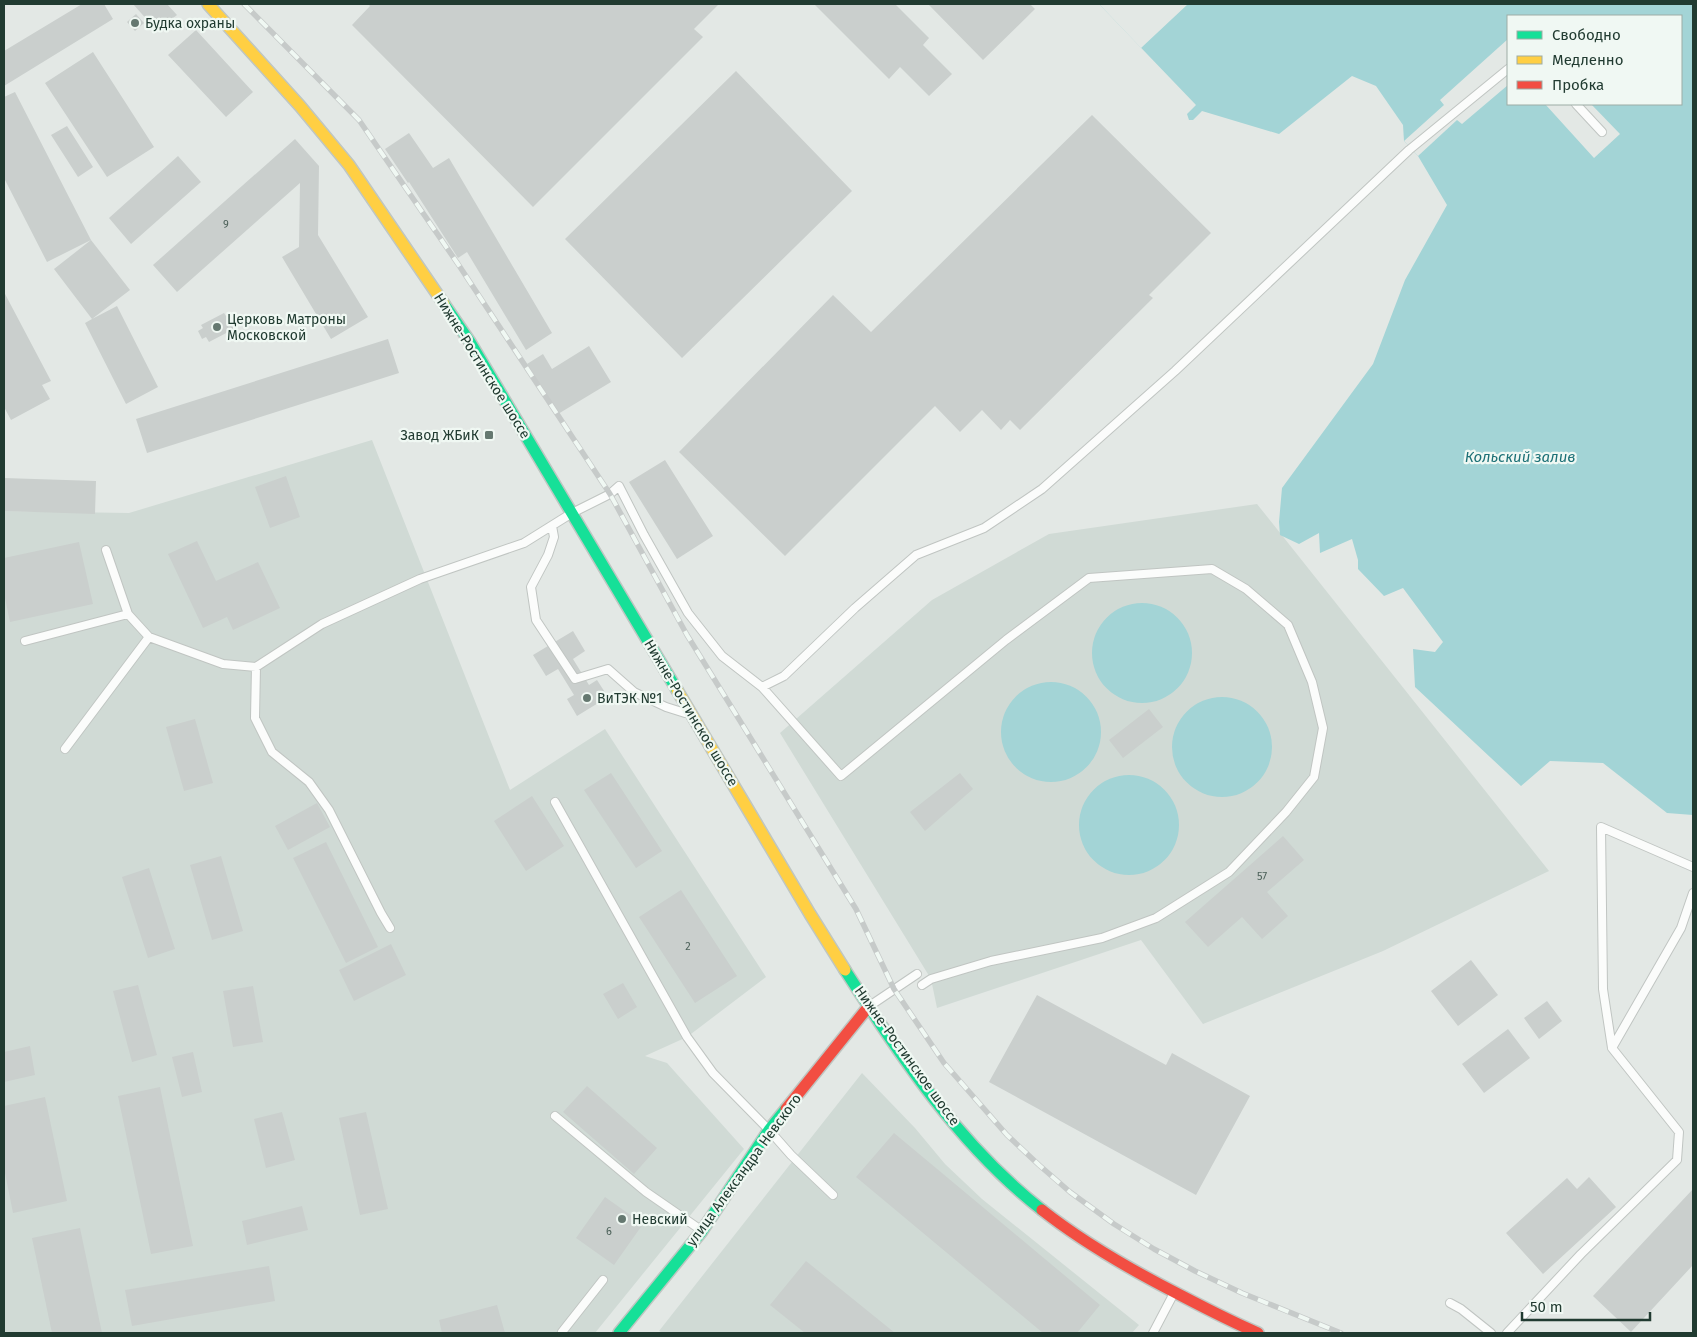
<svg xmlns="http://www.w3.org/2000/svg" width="1697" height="1337" viewBox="0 0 1697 1337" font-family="'Fira Sans',sans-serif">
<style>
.built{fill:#d0dad5}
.water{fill:#a3d4d6;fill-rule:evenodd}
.pier{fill:#e3e8e5}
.building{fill:#cacfcd}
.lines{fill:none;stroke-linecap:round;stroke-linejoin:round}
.lane-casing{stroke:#c0c5c2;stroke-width:10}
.fast-casing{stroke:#bfc6c2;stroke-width:14}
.slow-casing{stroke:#bfc6c2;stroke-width:14}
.jam-casing{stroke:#bfc6c2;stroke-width:14}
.lane{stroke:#fbfcfb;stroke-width:8}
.fast{stroke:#16e098;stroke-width:11}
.slow{stroke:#ffcf43;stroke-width:11}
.jam{stroke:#f24e42;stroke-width:11}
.rail-casing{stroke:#c6cac9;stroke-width:5.5}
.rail{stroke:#f0f8f3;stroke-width:4;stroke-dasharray:11;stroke-linecap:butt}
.poi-dot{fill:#657870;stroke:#f0f8f3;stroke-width:2}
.labels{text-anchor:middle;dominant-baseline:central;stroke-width:4.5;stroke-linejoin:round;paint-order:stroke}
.number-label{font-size:11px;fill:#4c6159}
.poi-label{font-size:14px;fill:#213b31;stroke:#f0f8f3;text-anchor:start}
.street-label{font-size:14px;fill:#213b31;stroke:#f0f8f3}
.water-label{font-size:15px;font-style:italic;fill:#1c7076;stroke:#f0f8f3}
</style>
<rect width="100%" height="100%" fill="#e3e8e5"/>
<path class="built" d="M372,440L510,790L605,729L766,977L687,1037L645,1056L667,1063L744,1149L595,1333H4V511L129,513Z
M1257,504L1549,871L1383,951L1203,1024L1141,940L937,1008L931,979L780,733L932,600L1049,534Z
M862,1073L915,1128L945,1164L982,1199L1139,1325L1132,1333H663L659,1331Z"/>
<path class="water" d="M1099,4H1693V815L1667,813L1603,763L1550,761L1521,786L1415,687L1413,649L1435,652L1443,642L1403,588L1384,596L1358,569V560L1352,539L1320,553L1319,533L1299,544L1280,535L1279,522L1282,488L1373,364L1405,280L1447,205L1418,156L1404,141L1403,125L1376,86L1352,76L1279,134L1202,111L1193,120H1189L1187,114L1196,105ZM1508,16H1681V104H1508Z
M1092 653a50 50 0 1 1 100 0a50 50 0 1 1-100 0Z
M1001 732a50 50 0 1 1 100 0a50 50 0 1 1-100 0Z
M1172 747a50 50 0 1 1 100 0a50 50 0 1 1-100 0Z
M1079 825a50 50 0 1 1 100 0a50 50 0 1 1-100 0Z"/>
<path class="pier" d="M1099,4H1188L1141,48Z
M1508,39V85L1462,124L1457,120L1418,156L1404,141L1444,105L1440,100Z
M1545,104H1591L1620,134L1594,158Z"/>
<path class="building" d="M82,4H104L113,19L4,86V51Z
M133,4H167L177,15L157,31Z
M368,4H719L694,29L703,37L533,207L352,25L370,6Z
M814,4H895L929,38L923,45L952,74L929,96L900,67L889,79Z
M928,4H1030L1035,9L983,60Z
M136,14L144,23L135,31L127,22Z
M196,30L253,92L226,117L168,55Z
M93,52L154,147L107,177L45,83Z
M736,71L852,191L682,358L565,239Z
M15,92L91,240L130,290L92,319L117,306L158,387L126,404L85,323L92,319L54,269L91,240L47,262L4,178V97Z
M1092,115L1211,233L1149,295L1153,298L1020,430L1010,420L1001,430L982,410L960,432L935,406L785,556L679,452L833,295L871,332Z
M67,126L93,167L78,177L51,135Z
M409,133L433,168L449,158L552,333L526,350L467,252L458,258L409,182L408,183L385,149Z
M295,139L319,166L318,235L368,317L331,339L282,257L299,247L300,183L177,292L153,265Z
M178,156L201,182L131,244L109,218Z
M4,292L51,381L42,385L50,399L11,420L4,407Z
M224,313L226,316L231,314L235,321L231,323L234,329L209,342L206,337L202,339L198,331L203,328L201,325Z
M388,339L399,373L147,453L136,419Z
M589,346L611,382L558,414L527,364L543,354L552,369Z
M665,460L713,536L677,559L629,482Z
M286,476L300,517L270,528L255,487Z
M4,478L96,481L95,514L4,511Z
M197,541L216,581L258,562L280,608L233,630L227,617L203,628L168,554Z
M79,542L93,604L10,622L4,593V558Z
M573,631L585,651L573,659L589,685L597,680L608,697L577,716L567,699L574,695L558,669L546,676L533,655Z
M1149,709L1163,727L1123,758L1109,740Z
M195,719L213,783L184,791L166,727Z
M611,773L662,851L636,868L584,790Z
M960,773L973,789L925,831L910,812Z
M532,796L564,846L526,871L494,821Z
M317,803L330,827L288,850L275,826Z
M1283,836L1304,860L1267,892L1288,916L1262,939L1242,917L1208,947L1185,922Z
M326,842L378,947L346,963L293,858Z
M221,856L243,931L212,940L190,865Z
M149,868L175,949L148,958L122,877Z
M681,890L737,976L695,1003L639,917Z
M391,944L406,975L354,1001L339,970Z
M1471,960L1498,995L1458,1026L1431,991Z
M623,983L637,1007L618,1019L603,994Z
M138,985L157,1055L132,1062L113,991Z
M253,986L263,1042L233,1047L223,991Z
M1037,995L1166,1065L1172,1053L1250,1096L1196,1195L989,1082Z
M1547,1001L1562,1021L1539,1039L1524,1018Z
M1508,1029L1530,1058L1484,1093L1462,1064Z
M30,1046L35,1075L4,1082V1052Z
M193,1052L202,1092L182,1097L172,1057Z
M587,1086L657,1148L634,1174L563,1112Z
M160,1087L193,1246L151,1254L118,1096Z
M45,1097L67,1201L13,1213L4,1168V1106Z
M282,1112L295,1160L266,1168L254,1119Z
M366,1112L388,1209L360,1215L339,1118Z
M894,1133L1100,1305L1077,1333H1043L856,1177Z
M1589,1177L1616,1207L1543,1274L1506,1233L1567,1178L1577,1189Z
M1693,1189V1265L1631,1332L1593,1296Z
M605,1197L643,1224L614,1265L576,1238Z
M302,1206L308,1230L247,1245L242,1221Z
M80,1228L102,1333H52L32,1238Z
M806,1261L895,1333H805L770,1305Z
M269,1266L275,1301L132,1326L125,1290Z
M497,1305L505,1333H442L439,1320Z"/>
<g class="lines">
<defs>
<path id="lane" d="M1576,104L1602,132
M552,526L554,537L548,555L531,587L536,620L575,679L608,669L634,692L666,707L685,713
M106,550L128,614L149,637
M25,641L128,614
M256,667L255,718L272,752L309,782L329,810L381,913L390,928
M762,687L784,676L855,608L916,555L984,528L1042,489L1175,371L1409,150L1508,69
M65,749L149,637L223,664L256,667L322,624L420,579L524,543L572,513L610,494L619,486L644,535L688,613L722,656L762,687L841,776L1006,640L1089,578L1212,569L1246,589L1288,625L1312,682L1323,728L1314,777L1286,812L1229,872L1156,918L1102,938L991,961L931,979L922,985
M555,802L687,1037L713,1073L769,1130L791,1155L833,1195
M871,1005L917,974
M1612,1048L1681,928L1693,893
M555,1116L646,1192L701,1230
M1450,1303L1461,1309L1491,1333
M563,1333L562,1332L603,1280
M1153,1333L1174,1293
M1507,1333L1581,1254L1677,1160L1679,1132L1612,1048L1603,989L1601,827L1693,867"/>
<path id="fast" d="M444,304L470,342L677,690
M845,970C901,1057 960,1146 1042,1210
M619,1333L702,1231L769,1130L786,1109"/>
<path id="slow" d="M208,4L300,106L349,165L444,304
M677,690L810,914L845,970"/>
<path id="jam" d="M786,1109L869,1006
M1042,1210C1085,1244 1133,1271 1182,1296C1207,1309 1232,1322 1258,1333"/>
</defs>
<use href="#lane" class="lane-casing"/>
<use href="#fast" class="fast-casing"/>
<use href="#slow" class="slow-casing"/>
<use href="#jam" class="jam-casing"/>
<use href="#lane" class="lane"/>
<use href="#fast" class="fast"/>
<use href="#slow" class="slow"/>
<use href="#jam" class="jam"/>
<defs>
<path id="rail" d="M244,4L359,120L458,264L610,494L687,635L856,909L894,989L944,1063L1007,1135L1039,1165L1070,1192L1114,1224L1154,1249L1195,1271L1242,1293L1341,1333"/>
</defs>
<use href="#rail" class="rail-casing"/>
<use href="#rail" class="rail"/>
</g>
<g class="poi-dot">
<circle cx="135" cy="23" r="5"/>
<circle cx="217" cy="327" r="5"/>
<rect x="484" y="430" width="10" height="10" rx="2.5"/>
<circle cx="587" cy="698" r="5"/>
<circle cx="622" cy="1219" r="5"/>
</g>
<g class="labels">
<g class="number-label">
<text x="226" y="224">9</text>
<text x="1262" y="876">57</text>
<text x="688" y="946">2</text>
<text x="609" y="1231">6</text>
</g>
<g class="poi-label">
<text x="145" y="23">Будка охраны</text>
<text x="227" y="319">Церковь Матроны<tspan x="227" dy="16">Московской</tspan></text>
<text x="479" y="435" text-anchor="end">Завод ЖБиК</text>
<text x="597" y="698">ВиТЭК №1</text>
<text x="632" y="1219">Невский</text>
</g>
<g class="street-label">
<text transform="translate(482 366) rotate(58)">Нижне-Ростинское шоссе</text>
<text transform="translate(691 713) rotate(59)">Нижне-Ростинское шоссе</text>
<text transform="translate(907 1056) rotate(54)">Нижне-Ростинское шоссе</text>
<text transform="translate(744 1170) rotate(-54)">улица Александра Невского</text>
</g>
<g class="water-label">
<text x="1520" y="457">Кольский залив</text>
</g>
</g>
<rect width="1697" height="1337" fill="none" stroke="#213b31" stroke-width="10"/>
<rect x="1507" y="15" width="175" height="90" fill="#f0f8f3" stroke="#9daca5"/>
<rect x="1517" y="31" width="25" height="8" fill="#16e098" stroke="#9daca5"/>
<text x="1552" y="40" font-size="15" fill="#213b31">Свободно</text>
<rect x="1517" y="56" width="25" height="8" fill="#ffcf43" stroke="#9daca5"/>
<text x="1552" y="65" font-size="15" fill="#213b31">Медленно</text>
<rect x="1517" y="81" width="25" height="8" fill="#f24e42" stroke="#9daca5"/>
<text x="1552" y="90" font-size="15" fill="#213b31">Пробка</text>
<path d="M1522 1312v8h128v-8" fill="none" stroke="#213b31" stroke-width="2.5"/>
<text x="1530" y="1312" font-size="15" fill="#213b31" stroke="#f0f8f3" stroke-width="4" paint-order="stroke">50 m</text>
</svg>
